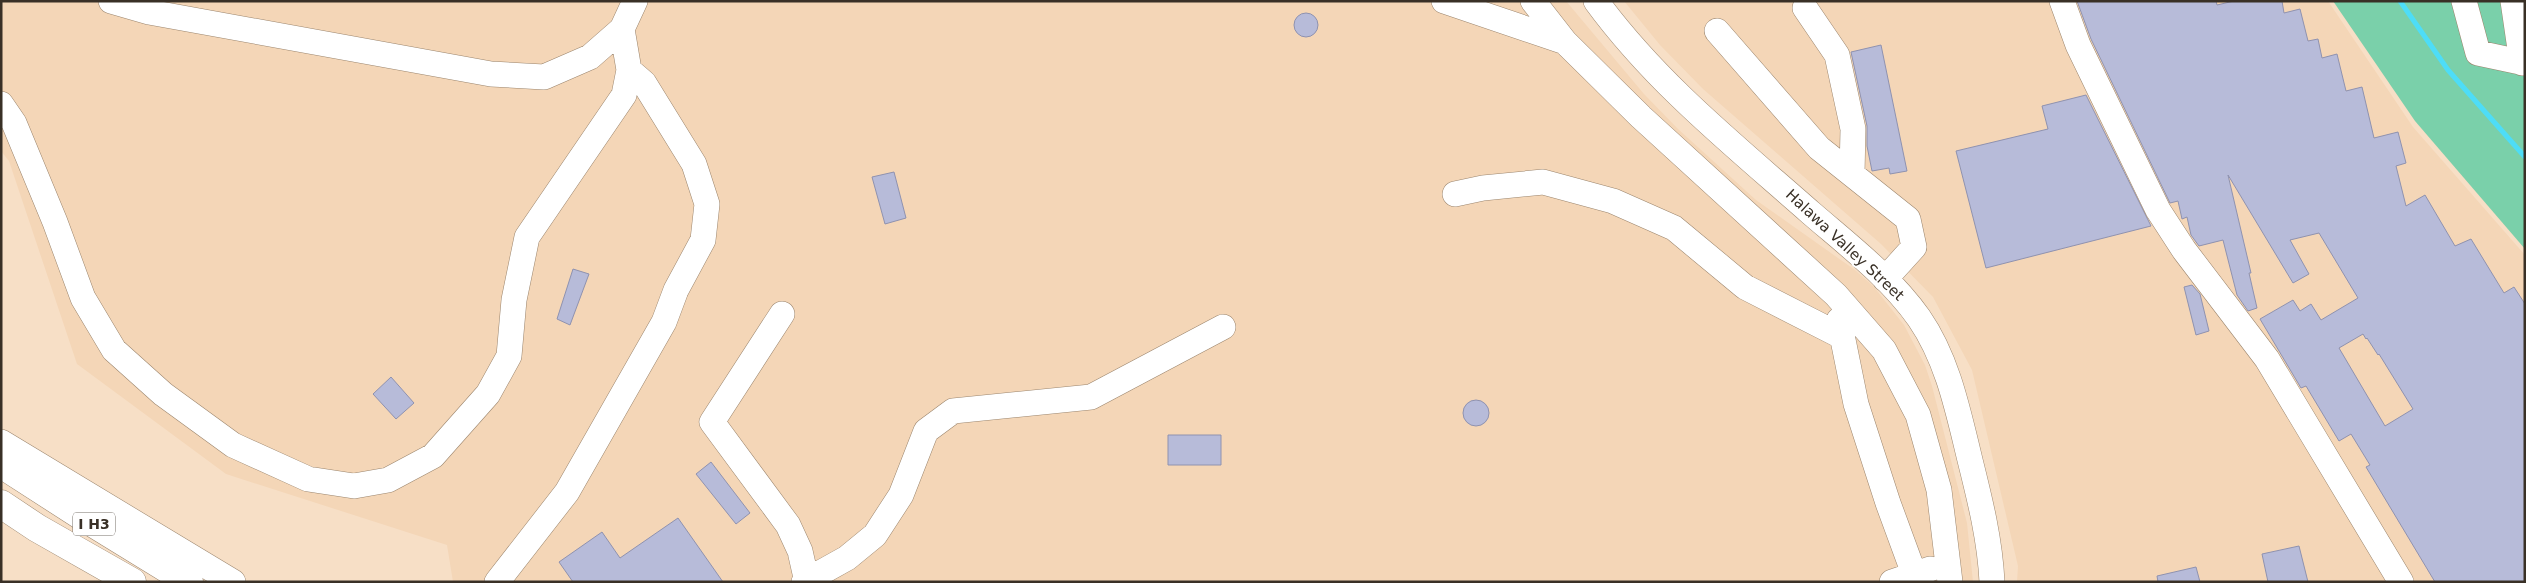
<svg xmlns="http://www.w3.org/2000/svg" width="2526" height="583" viewBox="0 0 2526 583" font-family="'DejaVu Sans',sans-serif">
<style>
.built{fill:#f4d6b7}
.green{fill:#7ad0aa}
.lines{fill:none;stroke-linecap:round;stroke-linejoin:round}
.stream{stroke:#4eddf7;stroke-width:5}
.building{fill:#b7bbd9;stroke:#8f92af;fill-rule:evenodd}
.minor-casing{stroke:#9b856d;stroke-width:26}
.highway-casing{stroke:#9b856d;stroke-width:29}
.minor{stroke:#fff;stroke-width:25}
.highway{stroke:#fff;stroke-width:28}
.labels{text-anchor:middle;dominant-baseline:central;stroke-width:4;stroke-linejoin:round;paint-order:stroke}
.shield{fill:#fff;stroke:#746e67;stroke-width:1}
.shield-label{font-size:14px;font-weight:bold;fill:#393026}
.street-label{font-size:15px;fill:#393026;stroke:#fff}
</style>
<rect width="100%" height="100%" fill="#f7dfc6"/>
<path class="built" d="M1,1H1566L1644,94L1678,129L1756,200L1855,270L1874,287L1904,325L1925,365L1932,386L1967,523L1973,582H453L447,545L226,474L77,364L9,161L1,151Z
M1624,1H2328L2413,127L2525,255V582H2017L2018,566L1972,370L1933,297L1881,244L1703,89L1660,45Z"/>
<path class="green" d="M2333,1H2525V249L2415,121Z"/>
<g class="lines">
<path class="stream" d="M2400,1L2448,70L2525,157"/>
</g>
<path class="building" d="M2077,1H2216L2217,5L2234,1H2282L2284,13L2300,9L2308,41L2318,39L2322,58L2337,54L2346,91L2362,87L2374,138L2398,132L2406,163L2396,166L2406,206L2425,195L2455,246L2471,239L2504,293L2514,287L2525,304V582H2435L2366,467L2370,465L2351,434L2339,441L2306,386L2301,388L2260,319L2293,300L2300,311L2311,304L2321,320L2358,298L2319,233L2290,240L2309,274L2293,283L2228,175L2251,273H2249L2257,308L2248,311L2237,295L2223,240L2199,246L2191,235L2187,217L2182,219L2178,201L2170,203L2091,39ZM2363,334L2366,339L2367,338L2378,355L2379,354L2413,409L2385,426L2339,348Z
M1294 25a12 12 0 1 1 24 0a12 12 0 1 1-24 0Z
M1881,45L1907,171L1890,174L1889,168L1872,171L1867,146V126L1851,52Z
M2086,95L2151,226L1986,268L1956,151L2048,129L2042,106Z
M894,172L906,218L885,224L872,177Z
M573,269L589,274L570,325L557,319Z
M2192,285L2200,294L2209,331L2196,335L2184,287Z
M391,377L414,403L396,419L373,394Z
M1463 413a13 13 0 1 1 26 0a13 13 0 1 1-26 0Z
M1168,435H1221V465H1168Z
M711,462L750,513L736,524L696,474Z
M678,518L723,582H573L559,562L602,532L620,558Z
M2299,546L2308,582H2268L2262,554Z
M2196,567L2200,582H2158L2157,576Z"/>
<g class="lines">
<defs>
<path id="minor" d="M111,1L149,12L491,74L544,77L590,57L622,29L635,1
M1444,1L1565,42
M1533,1L1565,42L1641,117L1836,295L1884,350L1918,415L1939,490L1950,582
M1596,1C1656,83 1735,146 1811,213C1848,245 1890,277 1919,318C1948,360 1958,411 1970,460C1980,500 1990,540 1992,582
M2062,1L2078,45L2158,210L2184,250L2267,359L2401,582
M2464,1L2478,53L2525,63
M2513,1L2522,63
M1805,8L1837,55L1853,129L1852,174
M1717,31L1819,148L1908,219L1914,247L1885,279
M1,104L14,123L55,222L83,298L114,350L163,394L233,445L308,479L354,486L388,480L433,456L488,394L509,356L514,300L527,237L624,95L629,70L622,29
M1455,194L1483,188L1543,182L1613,201L1674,228L1745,287L1841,336
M782,314L712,422L788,525L800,551L807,582
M1839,320L1856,404L1888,503L1917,582
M1,442L233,582
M497,582L567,492L664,322L676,290L703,240L707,204L694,164L644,83L629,70
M804,582L847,558L875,535L901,495L926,431L953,411L1091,397L1223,327
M1892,582L1930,569"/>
<path id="highway" d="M1,464L88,520L189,582
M1,504L37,528L132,582"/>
</defs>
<use href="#minor" class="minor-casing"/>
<use href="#highway" class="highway-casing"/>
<use href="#minor" class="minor"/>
<use href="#highway" class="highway"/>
</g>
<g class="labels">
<rect class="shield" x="73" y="512.5" width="42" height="23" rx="4"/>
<g class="shield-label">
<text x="94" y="524">I H3</text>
</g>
<g class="street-label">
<text transform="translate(1845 245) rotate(43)">Halawa Valley Street</text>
</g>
</g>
<rect width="2526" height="583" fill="none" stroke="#393026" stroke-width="5"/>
</svg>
